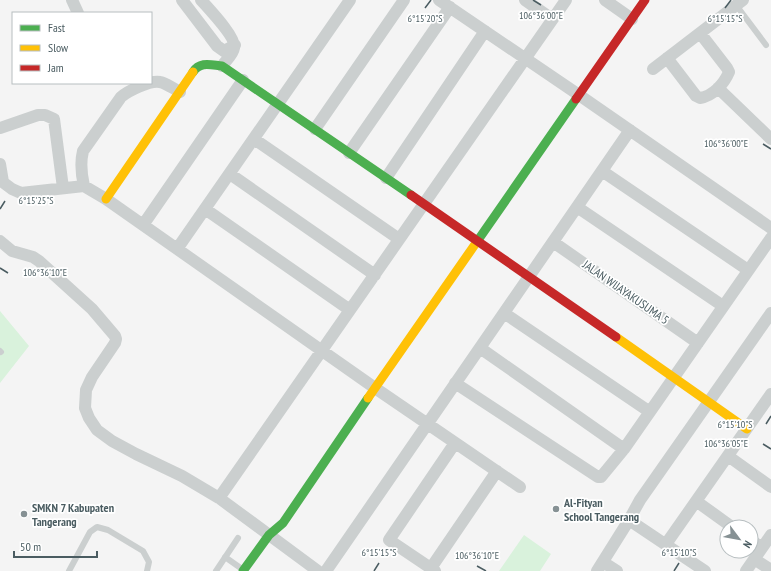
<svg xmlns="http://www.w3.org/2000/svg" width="771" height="571" viewBox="0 0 771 571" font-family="'PT Sans Narrow',sans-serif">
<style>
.green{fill:#d9f2dc}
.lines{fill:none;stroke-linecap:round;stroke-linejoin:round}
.lane{stroke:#cbcfcf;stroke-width:6}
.street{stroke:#cbcfcf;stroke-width:12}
.fast{stroke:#4caf50;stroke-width:9}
.slow{stroke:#ffc107;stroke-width:9}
.jam{stroke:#c62828;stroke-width:9}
.ticks{fill:none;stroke:#4a5c61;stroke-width:1.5}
.poi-dot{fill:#869194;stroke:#fff;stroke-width:1.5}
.labels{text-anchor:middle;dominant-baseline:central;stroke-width:3.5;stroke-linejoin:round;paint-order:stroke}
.street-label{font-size:12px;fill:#4a5c61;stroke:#fff}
.poi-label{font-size:12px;font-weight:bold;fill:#4a5c61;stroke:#fff;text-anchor:start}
.ticks-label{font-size:10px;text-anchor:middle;fill:#4a5c61;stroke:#fff;stroke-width:3.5;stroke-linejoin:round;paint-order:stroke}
</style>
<rect width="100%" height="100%" fill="#f4f4f4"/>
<path class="green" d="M0,311L29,346L0,383Z
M524,535L551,554L540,571H499Z"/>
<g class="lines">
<path class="lane" d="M736,5L766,45
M0,351L1,352
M225,557L242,569
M69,571L90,532L97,527L108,530L143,551L149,562L147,571
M216,571L238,538"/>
<path class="street" d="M72,0L78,13
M182,0L217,46L224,51L235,45
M201,0C208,8 237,38 234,48C233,55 226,60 222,66
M439,0L579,95L771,228
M525,0L552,19
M605,0L632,19
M667,58L696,96L700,98C713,96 724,84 729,72L727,68L700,33
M653,69L743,0
M718,88L771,139
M0,128L38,115H45L54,119L63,188
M315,129L404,0
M254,139L399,239
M349,153L450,7
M0,164L3,182
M602,171L748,270
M230,174L375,275
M386,178L485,31
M0,180L12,189L21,193L84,186L106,199L375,388L520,487
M84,186C81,173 80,163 83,151L121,97C128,91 150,80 160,82C166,83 174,89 180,92
M577,207L723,306
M205,209L350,310
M143,225L243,80
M0,241L12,251L33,257L39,261L92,309L115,336L116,339L115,343L92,377L86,390L85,408L89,418L97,430L112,441L136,454L182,476L219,498L318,571
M553,242L698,343
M177,249L350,0
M504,313L650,412
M480,348L624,449
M455,383L598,477H601L624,449L771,238
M728,456L771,487
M219,498L566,0
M696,501L732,527
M629,520L705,571
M751,540L762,548
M666,544L771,394
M754,559L771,570
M603,562L617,571
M431,568L497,471
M326,571L630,130
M435,571L389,540L455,443
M597,571L629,520L640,500L771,313
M746,571L771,535"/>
<path class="fast" d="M193,72C200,61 211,65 222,66L411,195
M476,243L576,99
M243,571L269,535L283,523L368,398"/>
<path class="slow" d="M106,199L193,72
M616,337L747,429
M368,398L476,243"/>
<path class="jam" d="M576,99L645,0
M411,195L616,337"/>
</g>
<path class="ticks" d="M533,0L541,5M425,8L431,0M725,8L731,0M763,144L771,149M0,209L5,201M0,268L8,273M766,424L771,416M763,444L771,449M477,566L486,571M374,571L379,563M674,571L679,563"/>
<g class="poi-dot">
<circle cx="556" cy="509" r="4"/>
<circle cx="24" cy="514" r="4"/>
</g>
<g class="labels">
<g class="street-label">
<text transform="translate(626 292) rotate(35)">JALAN WIJAYAKUSUMA 5</text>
</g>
<g class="poi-label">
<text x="564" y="502">Al-Fityan<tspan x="564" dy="14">School Tangerang</tspan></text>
<text x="32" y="507">SMKN 7 Kabupaten<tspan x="32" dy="14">Tangerang</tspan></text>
</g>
</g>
<g class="ticks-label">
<text x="541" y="19">106°36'00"E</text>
<text x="425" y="22">6°15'20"S</text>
<text x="725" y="22">6°15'15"S</text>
<text x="726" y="147">106°36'00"E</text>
<text x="36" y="204">6°15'25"S</text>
<text x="45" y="276">106°36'10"E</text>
<text x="735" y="428">6°15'10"S</text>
<text x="726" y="447">106°36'05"E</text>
<text x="379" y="556">6°15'15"S</text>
<text x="679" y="556">6°15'10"S</text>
<text x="477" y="559">106°36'10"E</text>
</g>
<rect x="12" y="12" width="140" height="72" fill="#ffffff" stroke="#b7bec0"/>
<rect x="20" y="25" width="20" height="6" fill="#4caf50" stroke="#b7bec0"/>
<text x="48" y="32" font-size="12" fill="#4a5c61">Fast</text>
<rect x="20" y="45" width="20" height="6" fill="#ffc107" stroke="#b7bec0"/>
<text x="48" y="52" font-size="12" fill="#4a5c61">Slow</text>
<rect x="20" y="65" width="20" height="6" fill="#c62828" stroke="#b7bec0"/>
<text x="48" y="72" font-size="12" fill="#4a5c61">Jam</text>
<g transform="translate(739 539) rotate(122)"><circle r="19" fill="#ffffff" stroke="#b7bec0"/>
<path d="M0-3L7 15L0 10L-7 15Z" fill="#869194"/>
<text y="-6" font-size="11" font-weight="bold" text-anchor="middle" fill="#4a5c61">N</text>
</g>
<path d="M14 551v6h83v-6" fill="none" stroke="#4a5c61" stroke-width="2"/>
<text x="20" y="551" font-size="12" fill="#4a5c61" stroke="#ffffff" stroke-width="3" paint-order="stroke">50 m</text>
</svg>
